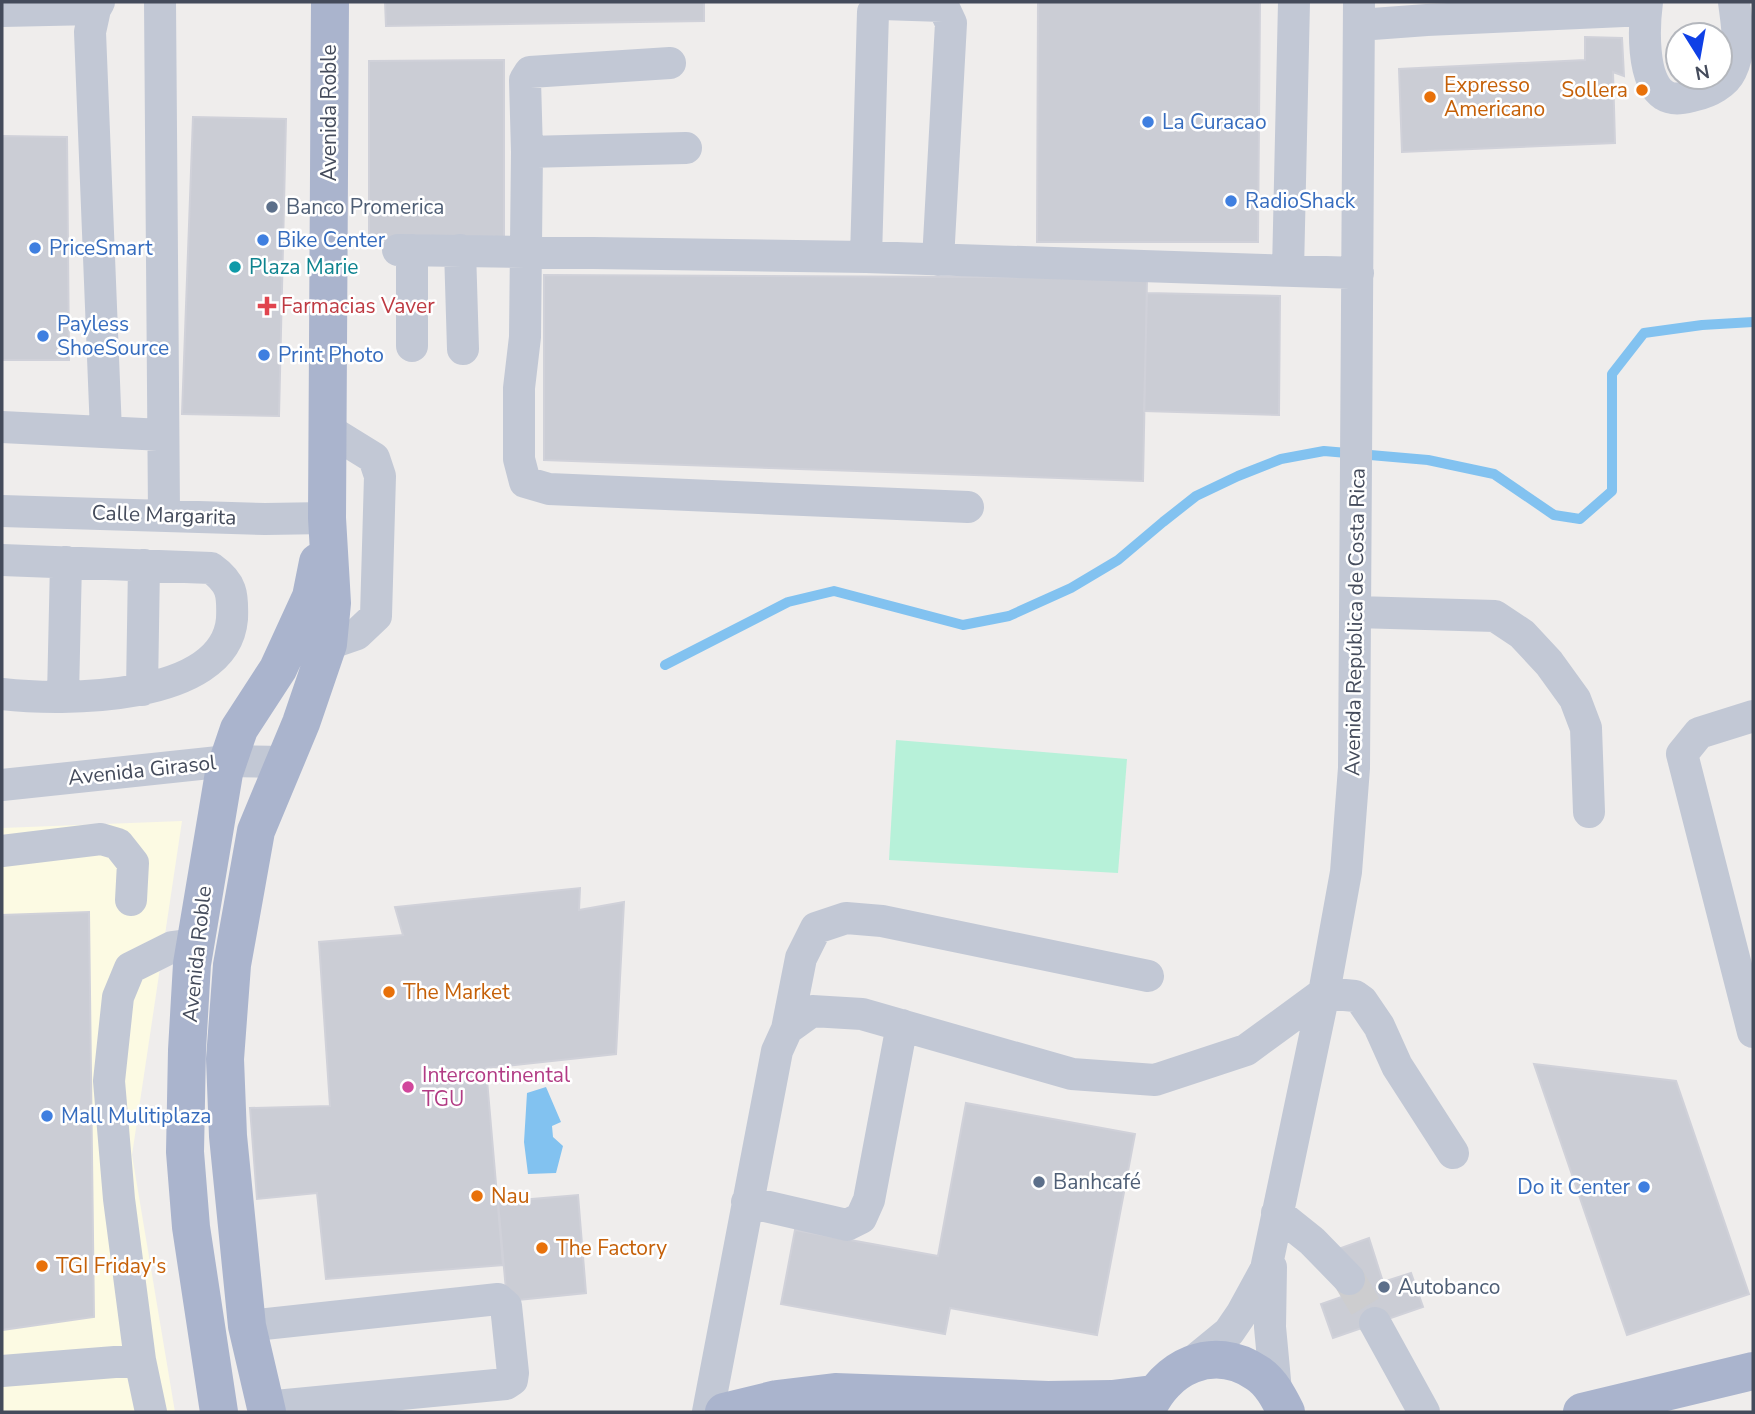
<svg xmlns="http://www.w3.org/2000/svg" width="1755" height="1414" viewBox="0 0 1755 1414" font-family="'Nunito Sans',sans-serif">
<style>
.commercial{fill:#fcfae3}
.green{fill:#b7f1d9}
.water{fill:#82c2f0}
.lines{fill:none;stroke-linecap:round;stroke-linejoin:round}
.stream{stroke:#82c2f0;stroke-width:10}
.building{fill:#cbcdd5;stroke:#d0d1d9;stroke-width:2}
.minor-tunnel{stroke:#cdcdcf;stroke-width:32;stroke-dasharray:32 16;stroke-linecap:butt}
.minor{stroke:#c2c8d5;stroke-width:32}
.major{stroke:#aab4cd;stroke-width:38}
.food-dot{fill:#e8710a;stroke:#fff;stroke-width:2.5}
.shop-dot{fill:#3f7fe0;stroke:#fff;stroke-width:2.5}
.service-dot{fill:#5c6f8a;stroke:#fff;stroke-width:2.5}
.culture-dot{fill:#0f9aa8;stroke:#fff;stroke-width:2.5}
.health-dot{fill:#e0444e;stroke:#fff;stroke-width:2.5}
.hotel-dot{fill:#d1479c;stroke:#fff;stroke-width:2.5}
.labels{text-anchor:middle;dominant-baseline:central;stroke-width:5;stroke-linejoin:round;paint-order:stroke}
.food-label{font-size:21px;fill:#c56008;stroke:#fff;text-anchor:start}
.street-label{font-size:21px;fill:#444b5b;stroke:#fff}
.shop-label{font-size:21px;fill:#366cbe;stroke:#fff;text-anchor:start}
.service-label{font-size:21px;fill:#4e5e75;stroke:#fff;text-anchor:start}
.culture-label{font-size:21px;fill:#0d838f;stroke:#fff;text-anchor:start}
.health-label{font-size:21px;fill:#be3a42;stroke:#fff;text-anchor:start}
.hotel-label{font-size:21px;fill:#b23c85;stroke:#fff;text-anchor:start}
</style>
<rect width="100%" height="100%" fill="#efedec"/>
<path class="commercial" d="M182,821L132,1155L175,1412H2V828Z"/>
<path class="green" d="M896,740L1127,759L1118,873L889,860Z"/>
<path class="water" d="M546,1087L561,1122L552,1126L553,1137L563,1146L556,1173L528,1174L524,1142L527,1093Z"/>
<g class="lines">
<path class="stream" d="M665,665L788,602L834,591L963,625L1009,616L1071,588L1118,560L1163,522L1196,496L1238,476L1281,459L1324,451L1428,460L1494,474L1554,515L1580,519L1612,491V374L1644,333L1702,325L1753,322"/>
</g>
<path class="building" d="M385,2H704V21L386,26Z
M1038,2H1260L1258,242H1037Z
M1585,37L1622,38L1624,76L1613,72L1615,143L1402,152L1399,69L1585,60Z
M504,60V239L369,240V61Z
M193,117L286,119L279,416L182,414Z
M2,136L67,137L69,360H2Z
M544,275L1147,278L1143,481L544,460Z
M1147,293L1280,296L1279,415L1144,411Z
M580,888L579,910L624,902L616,1054L486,1068L503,1265L326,1279L317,1193L257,1199L250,1108L330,1106L319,942L403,935L395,907Z
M89,912L94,1317L2,1330V915Z
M1534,1064L1676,1081L1749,1294L1627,1335Z
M966,1103L1135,1134L1097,1335L950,1308L945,1334L781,1304L795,1230L938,1256Z
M578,1195L586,1293L507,1301L498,1202Z
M1369,1238L1383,1282L1411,1273L1423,1307L1333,1338L1321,1304L1353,1293L1338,1249Z"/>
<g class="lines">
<path class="minor-tunnel" d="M1349,1279L1375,1323"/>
<path class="minor" d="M99,2L95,9L90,32L106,432
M160,2L164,514
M1647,2C1644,25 1641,81 1664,95C1673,101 1686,98 1696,95C1709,92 1725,84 1731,71C1742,49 1737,26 1734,2
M2,11L95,9
M1359,25L1427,20L1646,10
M670,63L530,72L525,80L527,152L525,337L519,388V459L525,482L549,489L968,507
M527,152L686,148
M398,250L866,257L1358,273
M412,250V346
M460,250L463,349
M866,257L873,12L882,4L943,6L951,23L938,260
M1288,271L1294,2
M2,427L163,435
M327,429L374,458L380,476L376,616L357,634L328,644
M2,511L265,519L327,518
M2,560L211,568C232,583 233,594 232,619C225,702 61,701 2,694
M1356,612L1495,616L1522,634L1549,663L1575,699L1586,728L1589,812
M142,690L144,565
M63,696L66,562
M1753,716L1699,733L1682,754L1753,1032
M2,785L228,761L283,762
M2,851L101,839L118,844L133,863L131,900
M787,1029L801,958L816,928L846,918L882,921L1148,976
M747,1202L847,1225L861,1218L869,1200L902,1025
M1277,1213L1312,1241L1349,1279
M1271,1267L1270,1327L1276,1391
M1375,1323L1424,1412
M247,1326L498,1299L506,1306L513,1373L512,1380L506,1384L265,1407
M1190,1364L1229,1332L1242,1313L1266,1269L1324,993L1346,872L1354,768L1359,2
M2,1371L140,1360
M151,1412L140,1360L119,1199L109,1081L118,997L130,968L172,947L195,944
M708,1412L777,1051L787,1029L812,1011L862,1014L1072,1074L1155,1080L1246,1050L1324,993L1355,996L1362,1001L1379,1026L1397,1066L1453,1153"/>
<path class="major" d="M219,1412L191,1227L185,1152L187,1050L192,964L224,773L239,729L278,669L311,597L318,562
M267,1412L247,1326L228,1136L225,1059L232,965L256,831L301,723L328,644L332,603L327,518L330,2
M724,1412L777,1399L835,1392L1048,1400L1112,1399L1153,1394
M1146,1412C1164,1367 1213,1343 1257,1373C1271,1382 1279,1398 1286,1412
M1582,1412L1753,1371"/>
</g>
<g class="food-dot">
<circle cx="1642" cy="90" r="7"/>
<circle cx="1430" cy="97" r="7"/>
<circle cx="389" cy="992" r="7"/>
<circle cx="477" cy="1196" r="7"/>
<circle cx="542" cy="1248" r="7"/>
<circle cx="42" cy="1266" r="7"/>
</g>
<g class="shop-dot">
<circle cx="1148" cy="122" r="7"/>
<circle cx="1231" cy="201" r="7"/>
<circle cx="263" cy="240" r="7"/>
<circle cx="35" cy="248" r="7"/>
<circle cx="43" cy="336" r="7"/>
<circle cx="264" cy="355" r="7"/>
<circle cx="47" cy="1116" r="7"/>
<circle cx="1644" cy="1187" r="7"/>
</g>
<g class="service-dot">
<circle cx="272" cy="207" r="7"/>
<circle cx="1039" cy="1182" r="7"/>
<circle cx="1384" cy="1287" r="7"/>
</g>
<circle class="culture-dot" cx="235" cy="267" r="7"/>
<path class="health-dot" d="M263.5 295.5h7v7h7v7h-7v7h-7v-7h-7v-7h7z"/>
<circle class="hotel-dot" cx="408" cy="1087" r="7"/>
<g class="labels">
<g class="food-label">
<text x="1444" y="85">Expresso<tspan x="1444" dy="24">Americano</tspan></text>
<text x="1628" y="90" text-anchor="end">Sollera</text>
<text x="403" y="992">The Market</text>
<text x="491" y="1196">Nau</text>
<text x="556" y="1248">The Factory</text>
<text x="56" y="1266">TGI Friday's</text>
</g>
<g class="street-label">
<text transform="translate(329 113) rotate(-90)">Avenida Roble</text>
<text transform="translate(164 515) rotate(2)">Calle Margarita</text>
<text transform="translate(1355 622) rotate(-89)">Avenida República de Costa Rica</text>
<text transform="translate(142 770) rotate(-6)">Avenida Girasol</text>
<text transform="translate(197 954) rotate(-84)">Avenida Roble</text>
</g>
<g class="shop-label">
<text x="1162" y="122">La Curacao</text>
<text x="1245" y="201">RadioShack</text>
<text x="277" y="240">Bike Center</text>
<text x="49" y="248">PriceSmart</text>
<text x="57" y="324">Payless<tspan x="57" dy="24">ShoeSource</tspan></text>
<text x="278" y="355">Print Photo</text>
<text x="61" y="1116">Mall Mulitiplaza</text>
<text x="1630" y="1187" text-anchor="end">Do it Center</text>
</g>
<g class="service-label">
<text x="286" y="207">Banco Promerica</text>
<text x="1053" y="1182">Banhcafé</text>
<text x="1398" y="1287">Autobanco</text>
</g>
<g class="culture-label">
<text x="249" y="267">Plaza Marie</text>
</g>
<g class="health-label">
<text x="281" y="306">Farmacias Vaver</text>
</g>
<g class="hotel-label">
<text x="422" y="1075">Intercontinental<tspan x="422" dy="24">TGU</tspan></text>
</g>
</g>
<rect width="1755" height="1414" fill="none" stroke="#444b5b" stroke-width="7"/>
<g transform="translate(1699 56) rotate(169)"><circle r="33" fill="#ffffff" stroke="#b4b7bd" stroke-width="2"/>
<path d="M0-5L12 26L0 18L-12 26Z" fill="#0f40e6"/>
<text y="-10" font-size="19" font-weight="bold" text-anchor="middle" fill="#444b5b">N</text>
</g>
</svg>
